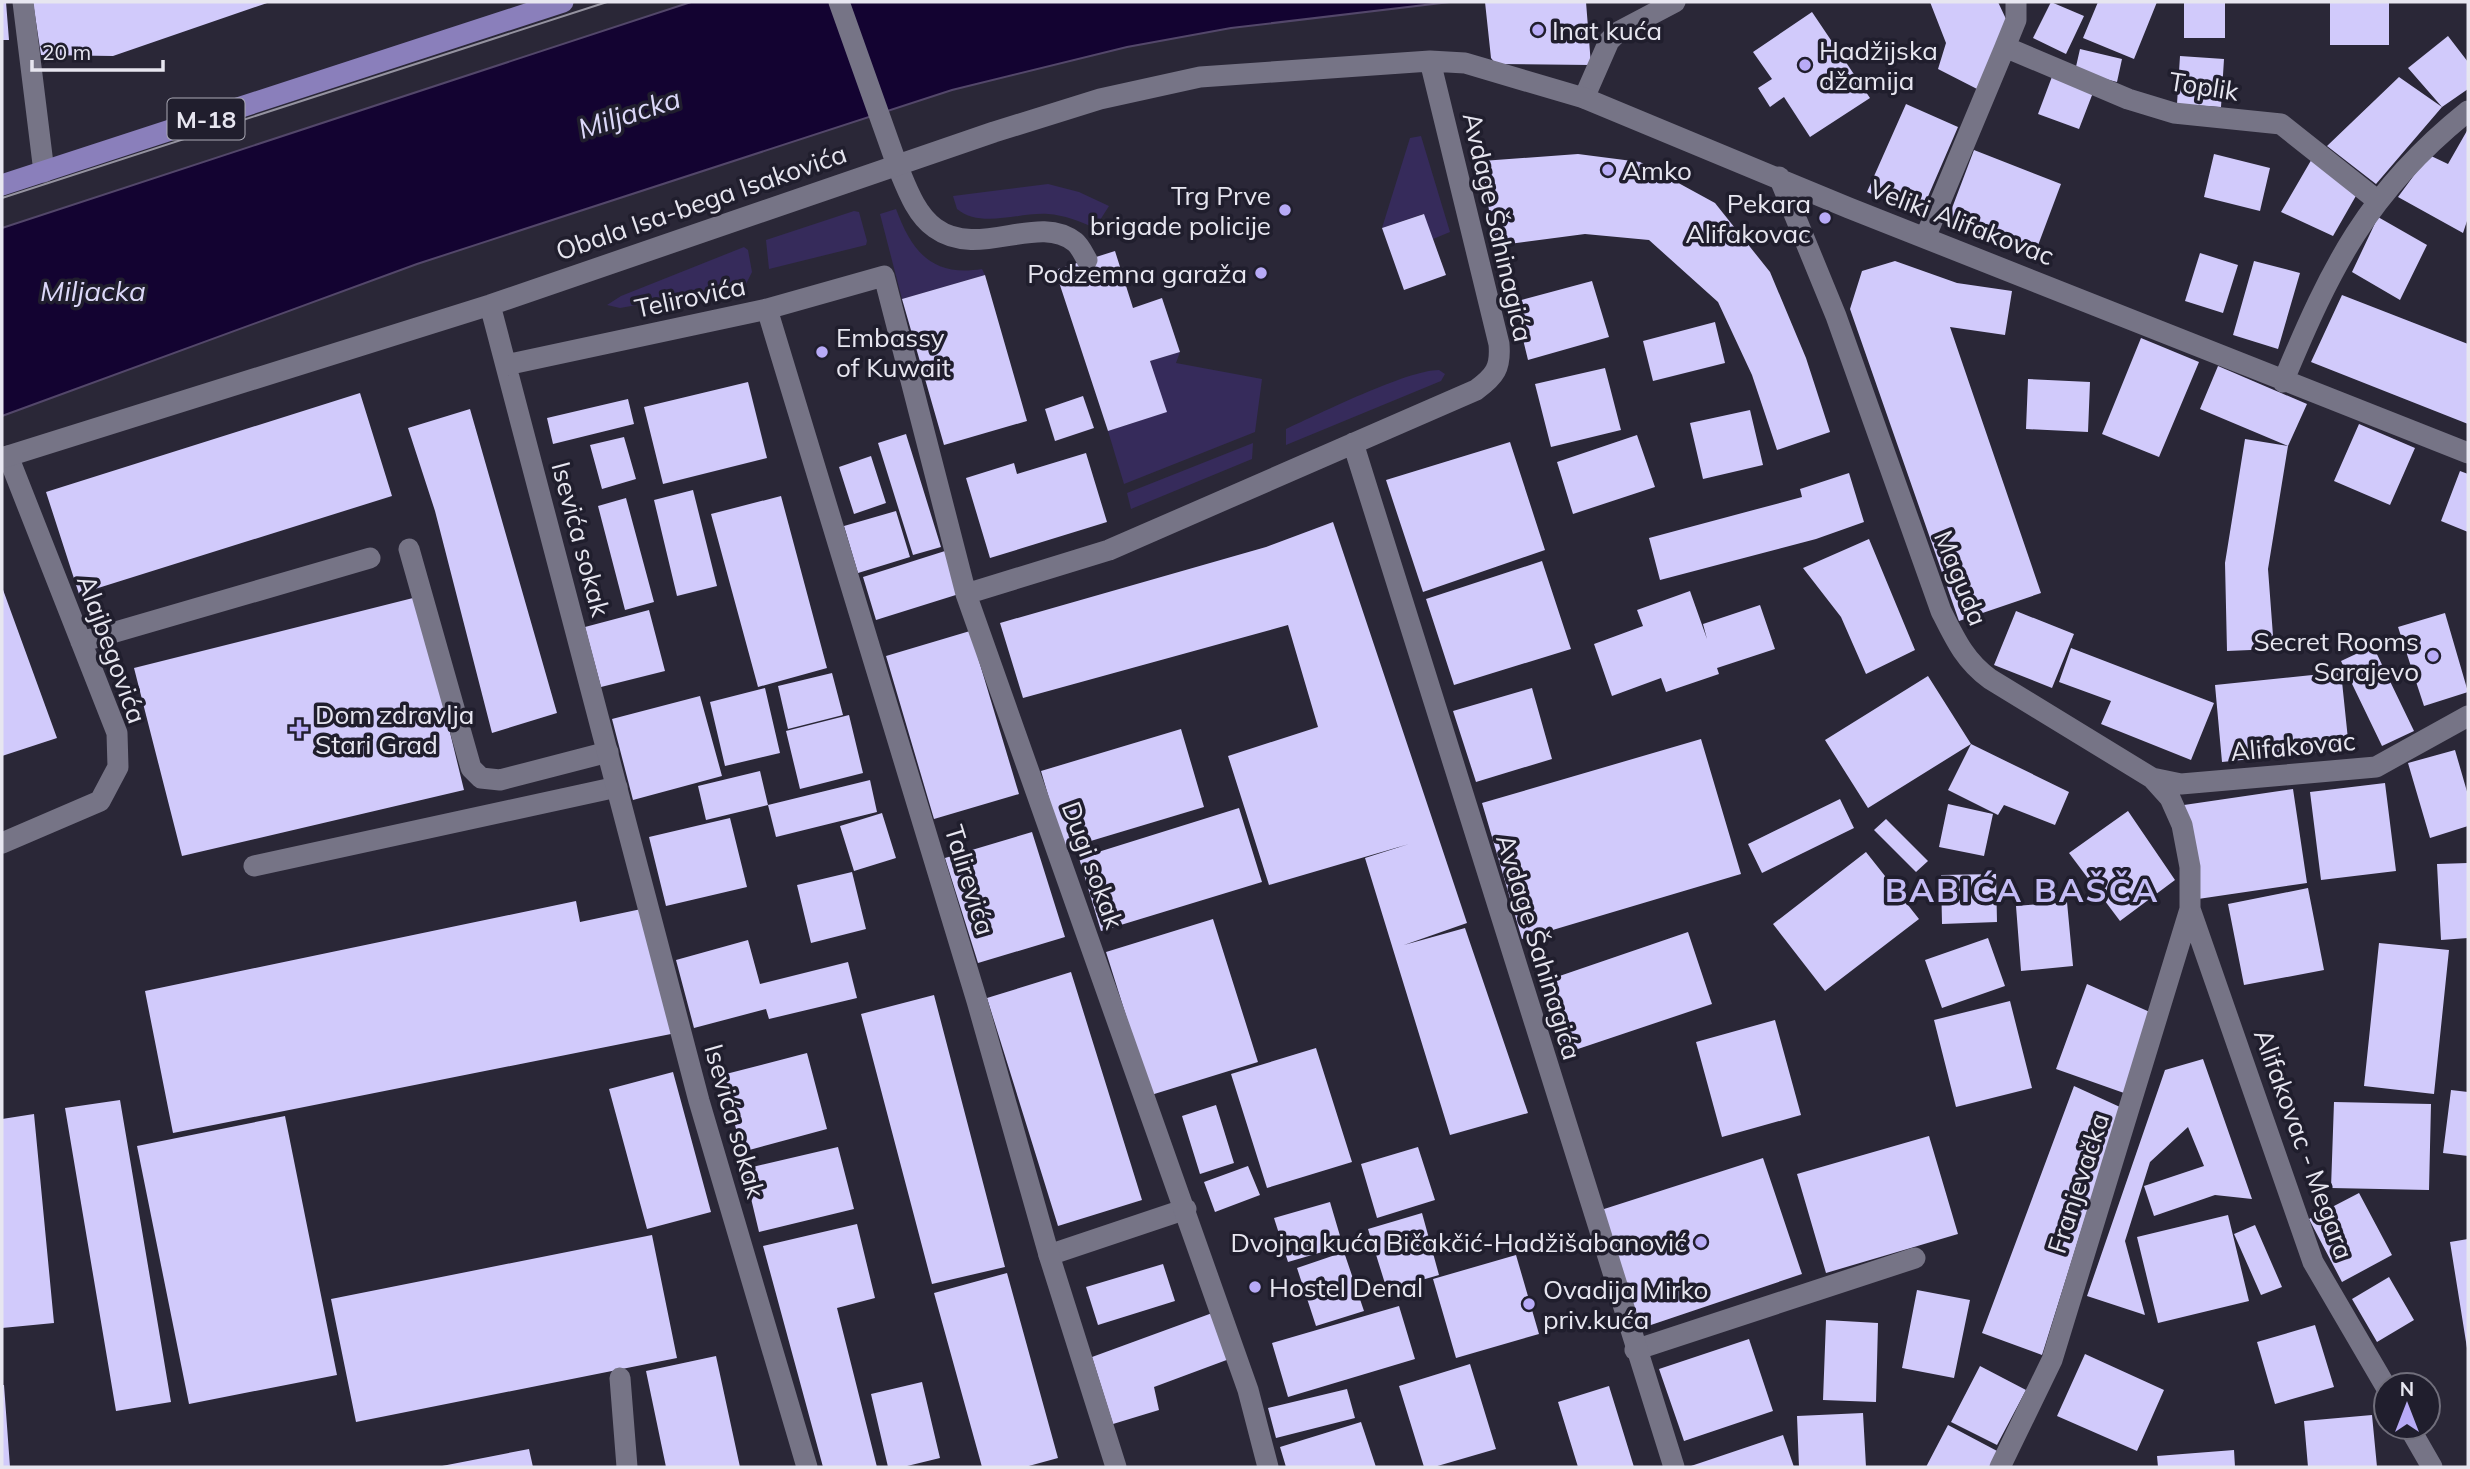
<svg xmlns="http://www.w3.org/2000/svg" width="2470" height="1469" font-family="Mulish,sans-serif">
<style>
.green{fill:#362b5b}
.water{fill:#130331;stroke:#53476a;stroke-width:2}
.building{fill:#d1cafb}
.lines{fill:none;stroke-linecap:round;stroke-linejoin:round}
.lane{stroke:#767486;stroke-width:21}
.street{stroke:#767486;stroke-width:21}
.primary{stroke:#8a7fbb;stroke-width:21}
.tram{stroke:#9593a0;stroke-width:2}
.poi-dot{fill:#b8abf7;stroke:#201e2d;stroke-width:2.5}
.labels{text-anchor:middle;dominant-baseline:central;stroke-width:7;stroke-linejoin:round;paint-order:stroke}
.shield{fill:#201e2d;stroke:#abaab6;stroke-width:2}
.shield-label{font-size:24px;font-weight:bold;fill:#e7e6f0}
.poi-label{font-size:26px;fill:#e7e6f0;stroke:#201e2d;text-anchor:start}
.street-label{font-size:26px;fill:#e7e6f0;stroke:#201e2d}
.water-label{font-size:28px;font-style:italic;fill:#dcd8f9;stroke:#201e2d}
.district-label{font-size:33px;font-weight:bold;letter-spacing:2px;fill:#c3bbf4;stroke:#201e2d}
</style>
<rect width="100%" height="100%" fill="#2a2737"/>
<path class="green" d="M1421,136L1450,232L1433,239L1423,214L1382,228L1410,138Z
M1048,184L1079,192L1109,206L1095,228C1079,221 1064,215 1048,214C1019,212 981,229 957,209L953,196Z
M896,209C912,252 932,277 982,269L985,275L902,299L880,214Z
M854,211L859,212L867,241L866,245L769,269L766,240Z
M744,247L748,250L752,272L745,286L620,308L607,305L621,296Z
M1180,352L1176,363L1262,379L1255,432L1124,484L1108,431L1166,412L1150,361Z
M1439,370L1445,374L1441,381L1286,445V429C1319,414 1407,370 1439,370Z
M1253,443L1252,459L1131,509L1127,493Z"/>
<path class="water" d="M691,2H1450L1231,28L1127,47L952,90L417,264L2,416V228Z"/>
<path class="building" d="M2,2H6L9,40H2Z
M33,2H270L113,56L41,55Z
M1485,2H1586L1591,65L1496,64L1491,58Z
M1930,2H1998L2006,19L1979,90L1938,69L1946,43Z
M2051,2L2084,16L2066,54L2033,38Z
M2098,2H2157L2134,59L2083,38Z
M2184,2H2225V38H2184Z
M2330,2H2389V45H2330Z
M1812,12L1870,98L1810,137L1784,97L1770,107L1758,88L1772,79L1753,52Z
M2448,36L2468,62V89L2442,107L2408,68Z
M2080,49L2122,59L2117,82L2075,71Z
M2180,56L2224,59L2221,107L2177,104Z
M2053,74L2094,90L2079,129L2038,114Z
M2399,77L2442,107L2376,184L2327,146Z
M1906,104L1958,127L1920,215L1867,192Z
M2468,129V218L2463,233L2398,197L2429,155L2448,164Z
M1974,150L2061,184L2037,248L1987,229L1983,238L1946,224Z
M1578,154L1640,162L1715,203L1770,272L1806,358L1830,432L1777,450L1752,375L1718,302L1649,240L1585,234L1494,246L1482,161Z
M2214,154L2270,168L2260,211L2204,197Z
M2313,157L2357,194L2333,236L2281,212Z
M1424,214L1446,275L1404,290L1382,228Z
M2378,217L2427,245L2400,300L2352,272Z
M1115,251L1133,308L1162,298L1180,352L1150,361L1167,412L1108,431L1055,270Z
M2200,253L2238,265L2223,313L2185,301Z
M1895,261L1957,283L2012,291L2005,335L1950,327L2041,593L1959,621L1850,309L1862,271Z
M2254,261L2300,273L2278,349L2233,335Z
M985,275L1027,421L944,445L902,299Z
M1592,281L1609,337L1528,360L1514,302Z
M2342,295L2468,344V424L2311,362Z
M1715,322L1725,363L1653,381L1643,341Z
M2141,338L2199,362L2159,457L2102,434Z
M2218,366L2307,404L2288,446L2268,569L2274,649L2227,651L2225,563L2245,439L2288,446L2200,409Z
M1605,368L1621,430L1551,447L1535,384Z
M2028,379L2090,382L2088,432L2026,429Z
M748,382L767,458L663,484L644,407Z
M360,393L392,496L79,594L46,492Z
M1083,396L1094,428L1055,441L1045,409Z
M628,399L634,424L553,444L547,418Z
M470,409L557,713L492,733L435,511L408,428Z
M1750,410L1763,465L1703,479L1690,423Z
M2359,424L2415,448L2390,505L2334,481Z
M906,434L941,547L913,555L878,443Z
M1637,435L1655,487L1573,514L1557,462Z
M624,437L636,479L602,489L590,445Z
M1510,442L1545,550L1423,592L1386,480Z
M1086,453L1107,522L990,558L966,478L1014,463L1017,474Z
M871,456L886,503L854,514L839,467Z
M2460,471L2468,474V532L2441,521Z
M1849,473L1864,522L1816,539L1660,580L1649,538L1802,497L1800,489Z
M693,490L717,586L677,596L654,500Z
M781,496L827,668L758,687L711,514Z
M626,498L654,602L625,610L598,506Z
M896,511L910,557L858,573L844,526Z
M1333,522L1467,923L1404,945L1465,928L1528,1113L1450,1135L1365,858L1409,844L1269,885L1228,756L1318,727L1288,625L1023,698L1000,623L1266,547Z
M1869,539L1915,650L1866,674L1841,617L1803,568Z
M945,551L959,594L876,620L863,577Z
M1542,561L1571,649L1454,685L1426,599Z
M2,587L57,738L2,756Z
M1690,591L1707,639L1703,624L1760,605L1775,649L1717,668L1719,674L1666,692L1661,678L1612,696L1594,644L1643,626L1637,610Z
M417,597L464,790L182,856L134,668Z
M649,610L665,671L601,687L585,627Z
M2016,611L2074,634L2052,688L1994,665Z
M2445,613L2468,692L2424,706L2398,627Z
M970,631L1019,794L934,819L886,656Z
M2373,646L2414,731L2382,746L2341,661Z
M2071,648L2214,703L2191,760L2101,724L2111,701L2059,682Z
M2341,672L2349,749L2222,762L2215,685Z
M832,673L843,715L788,729L778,686Z
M1928,676L1971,744L1868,808L1825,740Z
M765,688L780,753L725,766L710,702Z
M1532,688L1552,759L1476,782L1453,711Z
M700,696L722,776L633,800L612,719Z
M849,715L863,773L800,789L786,731Z
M1181,729L1204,807L1064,849L1041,771Z
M1701,739L1741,874L1522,939L1482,803Z
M1971,744L2069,792L2055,825L2004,805L1998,815L1948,790Z
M2455,750L2468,795V826L2430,838L2408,763Z
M760,771L768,805L706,820L698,786Z
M870,780L877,812L776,837L768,805Z
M2385,783L2396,871L2321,880L2310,792Z
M2293,789L2307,883L2198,899L2184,805Z
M1840,799L1854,828L1762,873L1748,844Z
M1948,804L1993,814L1984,856L1939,847Z
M1239,808L1262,882L1101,931L1079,858Z
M2128,811L2175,880L2120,921L2069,853Z
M882,813L896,858L854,871L840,826Z
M730,818L747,887L666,906L649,837Z
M1886,819L1928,861L1916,872L1874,830Z
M1032,832L1065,937L978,963L945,858Z
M1866,852L1919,919L1825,991L1773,924Z
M2468,863V938L2441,940L2437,864Z
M852,872L866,929L811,943L797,885Z
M1996,874L1997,922L1942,924L1941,875Z
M2308,888L2324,970L2244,985L2228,904Z
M576,901L580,922L646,908L671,1034L173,1133L145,991Z
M2067,902L2073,966L2021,971L2016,906Z
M1213,919L1258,1062L1151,1095L1106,952Z
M1688,932L1712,1004L1566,1053L1542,982Z
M1988,938L2005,986L1942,1008L1925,960Z
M748,940L760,984L848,962L857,998L769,1019L766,1009L694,1028L676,960Z
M2379,943L2449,950L2434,1094L2364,1086Z
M1071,972L1142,1200L1058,1226L987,998Z
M2087,984L2152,1013L2124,1093L2056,1069Z
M934,995L1005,1267L932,1284L861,1014Z
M2010,1001L2032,1088L1956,1107L1934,1020Z
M1775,1020L1801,1115L1722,1137L1696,1042Z
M1316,1048L1352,1162L1267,1188L1231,1074Z
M807,1053L827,1129L742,1152L722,1075Z
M2203,1059L2252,1199L2215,1195L2154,1216L2144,1186L2204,1166L2188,1127L2150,1162L2125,1241L2145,1315L2087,1296L2165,1070Z
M673,1072L711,1212L647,1229L609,1089Z
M2074,1086L2120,1107L2042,1355L1982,1333Z
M2451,1090L2468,1092V1156L2443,1153Z
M120,1100L171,1402L116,1411L65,1108Z
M2334,1102L2431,1104L2429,1190L2331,1188Z
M1216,1105L1234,1163L1200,1174L1182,1116Z
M34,1114L54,1323L2,1328V1119Z
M285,1116L337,1375L189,1404L137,1146Z
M1929,1136L1958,1234L1826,1273L1797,1174Z
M838,1147L854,1209L759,1232L744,1169Z
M1418,1147L1435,1200L1377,1218L1361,1164Z
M1763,1158L1802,1274L1639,1329L1601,1210Z
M1248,1166L1260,1195L1215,1212L1204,1182Z
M2359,1193L2392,1255L2342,1282L2309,1219Z
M1330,1202L1343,1246L1288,1262L1274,1218Z
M1422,1213L1439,1275L1387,1290L1368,1229Z
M2228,1215L2249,1301L2158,1323L2137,1237Z
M857,1224L875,1298L837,1308L877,1467H823L763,1246Z
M2255,1225L2282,1287L2261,1295L2234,1234Z
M652,1235L677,1358L356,1422L331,1299Z
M2468,1239V1348H2467L2450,1242Z
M1344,1252L1364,1311L1316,1326L1297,1268Z
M1516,1255L1539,1334L1456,1358L1433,1279Z
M1163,1264L1175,1301L1098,1325L1086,1287Z
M1007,1273L1058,1458L1025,1467H982L934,1293Z
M2389,1277L2414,1320L2377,1342L2352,1299Z
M1917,1290L1970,1300L1954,1378L1902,1368Z
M1399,1306L1415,1359L1288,1397L1272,1343Z
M1215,1312L1232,1358L1154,1387L1159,1410L1113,1424L1092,1357Z
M1826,1320L1878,1323L1876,1402L1823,1400Z
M2315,1325L2334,1387L2275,1404L2257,1342Z
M1749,1339L1773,1411L1684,1441L1659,1369Z
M2085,1354L2164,1390L2137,1451L2057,1416Z
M716,1356L740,1467H666L646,1371Z
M1470,1364L1496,1449L1434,1467H1424L1399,1386Z
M1980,1366L2026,1390L1997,1445L1951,1422Z
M922,1382L940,1458L903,1467H888L871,1394Z
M2,1385H4L10,1467H2Z
M1609,1386L1634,1467H1578L1558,1402Z
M1347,1389L1355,1418L1276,1438L1268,1408Z
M1863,1413L1866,1467H1799L1797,1416Z
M2372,1415L2377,1467H2308L2304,1421Z
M1361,1422L1376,1467H1286L1280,1447Z
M1948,1425L1999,1452L1991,1467H1926Z
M1783,1435L1794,1467H1688Z
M529,1449L533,1467H442V1466Z
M2234,1450L2235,1467H2158L2157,1456Z"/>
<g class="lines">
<path class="lane" d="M1584,98L1609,41L1618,32L1675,2
M897,165C906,186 915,214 935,228C979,260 1038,212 1075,242C1080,246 1084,255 1087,260
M409,549L471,768L481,778L500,780L608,752
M81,642L370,558
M2,843L100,801L118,767L117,733L8,456
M254,866L617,787
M1049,1255L1186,1209
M1635,1350L1915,1258
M620,1378L627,1467"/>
<path class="street" d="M23,2L44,172
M839,2L897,165
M2016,2V20L2005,47L2128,99L2174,113L2281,124L2378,201
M1779,177L1836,316L1941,611C1955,639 1965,661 1990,679L2152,778L2170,798L2182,825L2190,867V909L2052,1360L2000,1467
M1925,238L2005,47
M490,305L699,1101L807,1467
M767,309L977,1001L1049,1255L1116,1467
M506,365L767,309L884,276L966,594L1248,1390L1268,1467
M2283,382C2331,267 2367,192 2468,111
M1353,443L1674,1467
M2,458L490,305L994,132L1100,99L1200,77L1430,61L1465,63L1584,98L1849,208L2468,453
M966,594L1109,550L1476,390C1495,376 1501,368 1499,344L1430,61
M2152,778L2181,784L2376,767L2468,716
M2190,909L2313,1262L2386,1387
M2409,1427L2432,1467"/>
<path class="primary" d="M2,185L563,2"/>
<path class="tram" d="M2,198L607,2"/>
</g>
<g class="poi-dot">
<circle cx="1538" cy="30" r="7"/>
<circle cx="1805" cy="65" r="7"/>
<circle cx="1608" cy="170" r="7"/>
<circle cx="1285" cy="210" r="7"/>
<circle cx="1825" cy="218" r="7"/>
<circle cx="1261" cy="273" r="7"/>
<circle cx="822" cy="352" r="7"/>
<circle cx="2433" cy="656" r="7"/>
<path d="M295.5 718.5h7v7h7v7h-7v7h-7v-7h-7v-7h7z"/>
<circle cx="1701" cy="1242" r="7"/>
<circle cx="1255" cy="1287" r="7"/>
<circle cx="1529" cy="1304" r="7"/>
</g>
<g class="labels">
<rect class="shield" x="167.5" y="98.5" width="77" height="41" rx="5"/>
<g class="shield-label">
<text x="206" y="119">M-18</text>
</g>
<g class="poi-label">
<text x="1552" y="30">Inat kuća</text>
<text x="1819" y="50">Hadžijska<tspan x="1819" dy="30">džamija</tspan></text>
<text x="1622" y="170">Amko</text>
<text x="1271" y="195" text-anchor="end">Trg Prve<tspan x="1271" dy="30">brigade policije</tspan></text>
<text x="1811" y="203" text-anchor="end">Pekara<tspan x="1811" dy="30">Alifakovac</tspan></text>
<text x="1247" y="273" text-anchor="end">Podzemna garaža</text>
<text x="836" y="337">Embassy<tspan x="836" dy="30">of Kuwait</tspan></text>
<text x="2419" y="641" text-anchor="end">Secret Rooms<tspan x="2419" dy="30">Sarajevo</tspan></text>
<text x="315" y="714">Dom zdravlja<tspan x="315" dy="30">Stari Grad</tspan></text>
<text x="1687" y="1242" text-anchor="end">Dvojna kuća Bičakčić-Hadžišabanović</text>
<text x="1269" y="1287">Hostel Denal</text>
<text x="1543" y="1289">Ovadija Mirko<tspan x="1543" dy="30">priv.kuća</tspan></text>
</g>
<g class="street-label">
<text transform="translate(2204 86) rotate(9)">Toplik</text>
<text transform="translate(701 202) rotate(-19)">Obala Isa-bega Isakovića</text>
<text transform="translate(1962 222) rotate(21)">Veliki Alifakovac</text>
<text transform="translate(1498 227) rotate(77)">Avdage Šahinagića</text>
<text transform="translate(690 297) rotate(-12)">Telirovića</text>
<text transform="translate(581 539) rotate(75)">Isevića sokak</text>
<text transform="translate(1961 578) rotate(68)">Maguda</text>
<text transform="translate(112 649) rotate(70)">Alajbegovića</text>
<text transform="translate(2293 746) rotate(-5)">Alifakovac</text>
<text transform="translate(1093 865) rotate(70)">Dugi sokak</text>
<text transform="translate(970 880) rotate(73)">Talirevića</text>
<text transform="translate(1539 947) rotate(73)">Avdage Šahinagića</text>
<text transform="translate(735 1121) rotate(74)">Isevića sokak</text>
<text transform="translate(2304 1144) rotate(70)">Alifakovac - Megara</text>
<text transform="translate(2078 1183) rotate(-72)">Franjevačka</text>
</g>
<g class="water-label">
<text transform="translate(629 113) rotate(-18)">Miljacka</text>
<text x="93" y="290">Miljacka</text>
</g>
<g class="district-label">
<text x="2022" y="889">BABIĆA BAŠČA</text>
</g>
</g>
<rect width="2470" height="1469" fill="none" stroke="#e7e6f0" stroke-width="7"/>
<g transform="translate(2407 1406)"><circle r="33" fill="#201e2d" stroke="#706e7b" stroke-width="2"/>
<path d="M0-5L12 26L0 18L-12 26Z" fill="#b8abf7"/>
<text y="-10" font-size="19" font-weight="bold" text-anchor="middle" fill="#e7e6f0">N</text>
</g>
<path d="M32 60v10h131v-10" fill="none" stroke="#e7e6f0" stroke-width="3.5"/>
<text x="42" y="60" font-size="21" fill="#e7e6f0" stroke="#201e2d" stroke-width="5" paint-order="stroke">20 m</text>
</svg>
